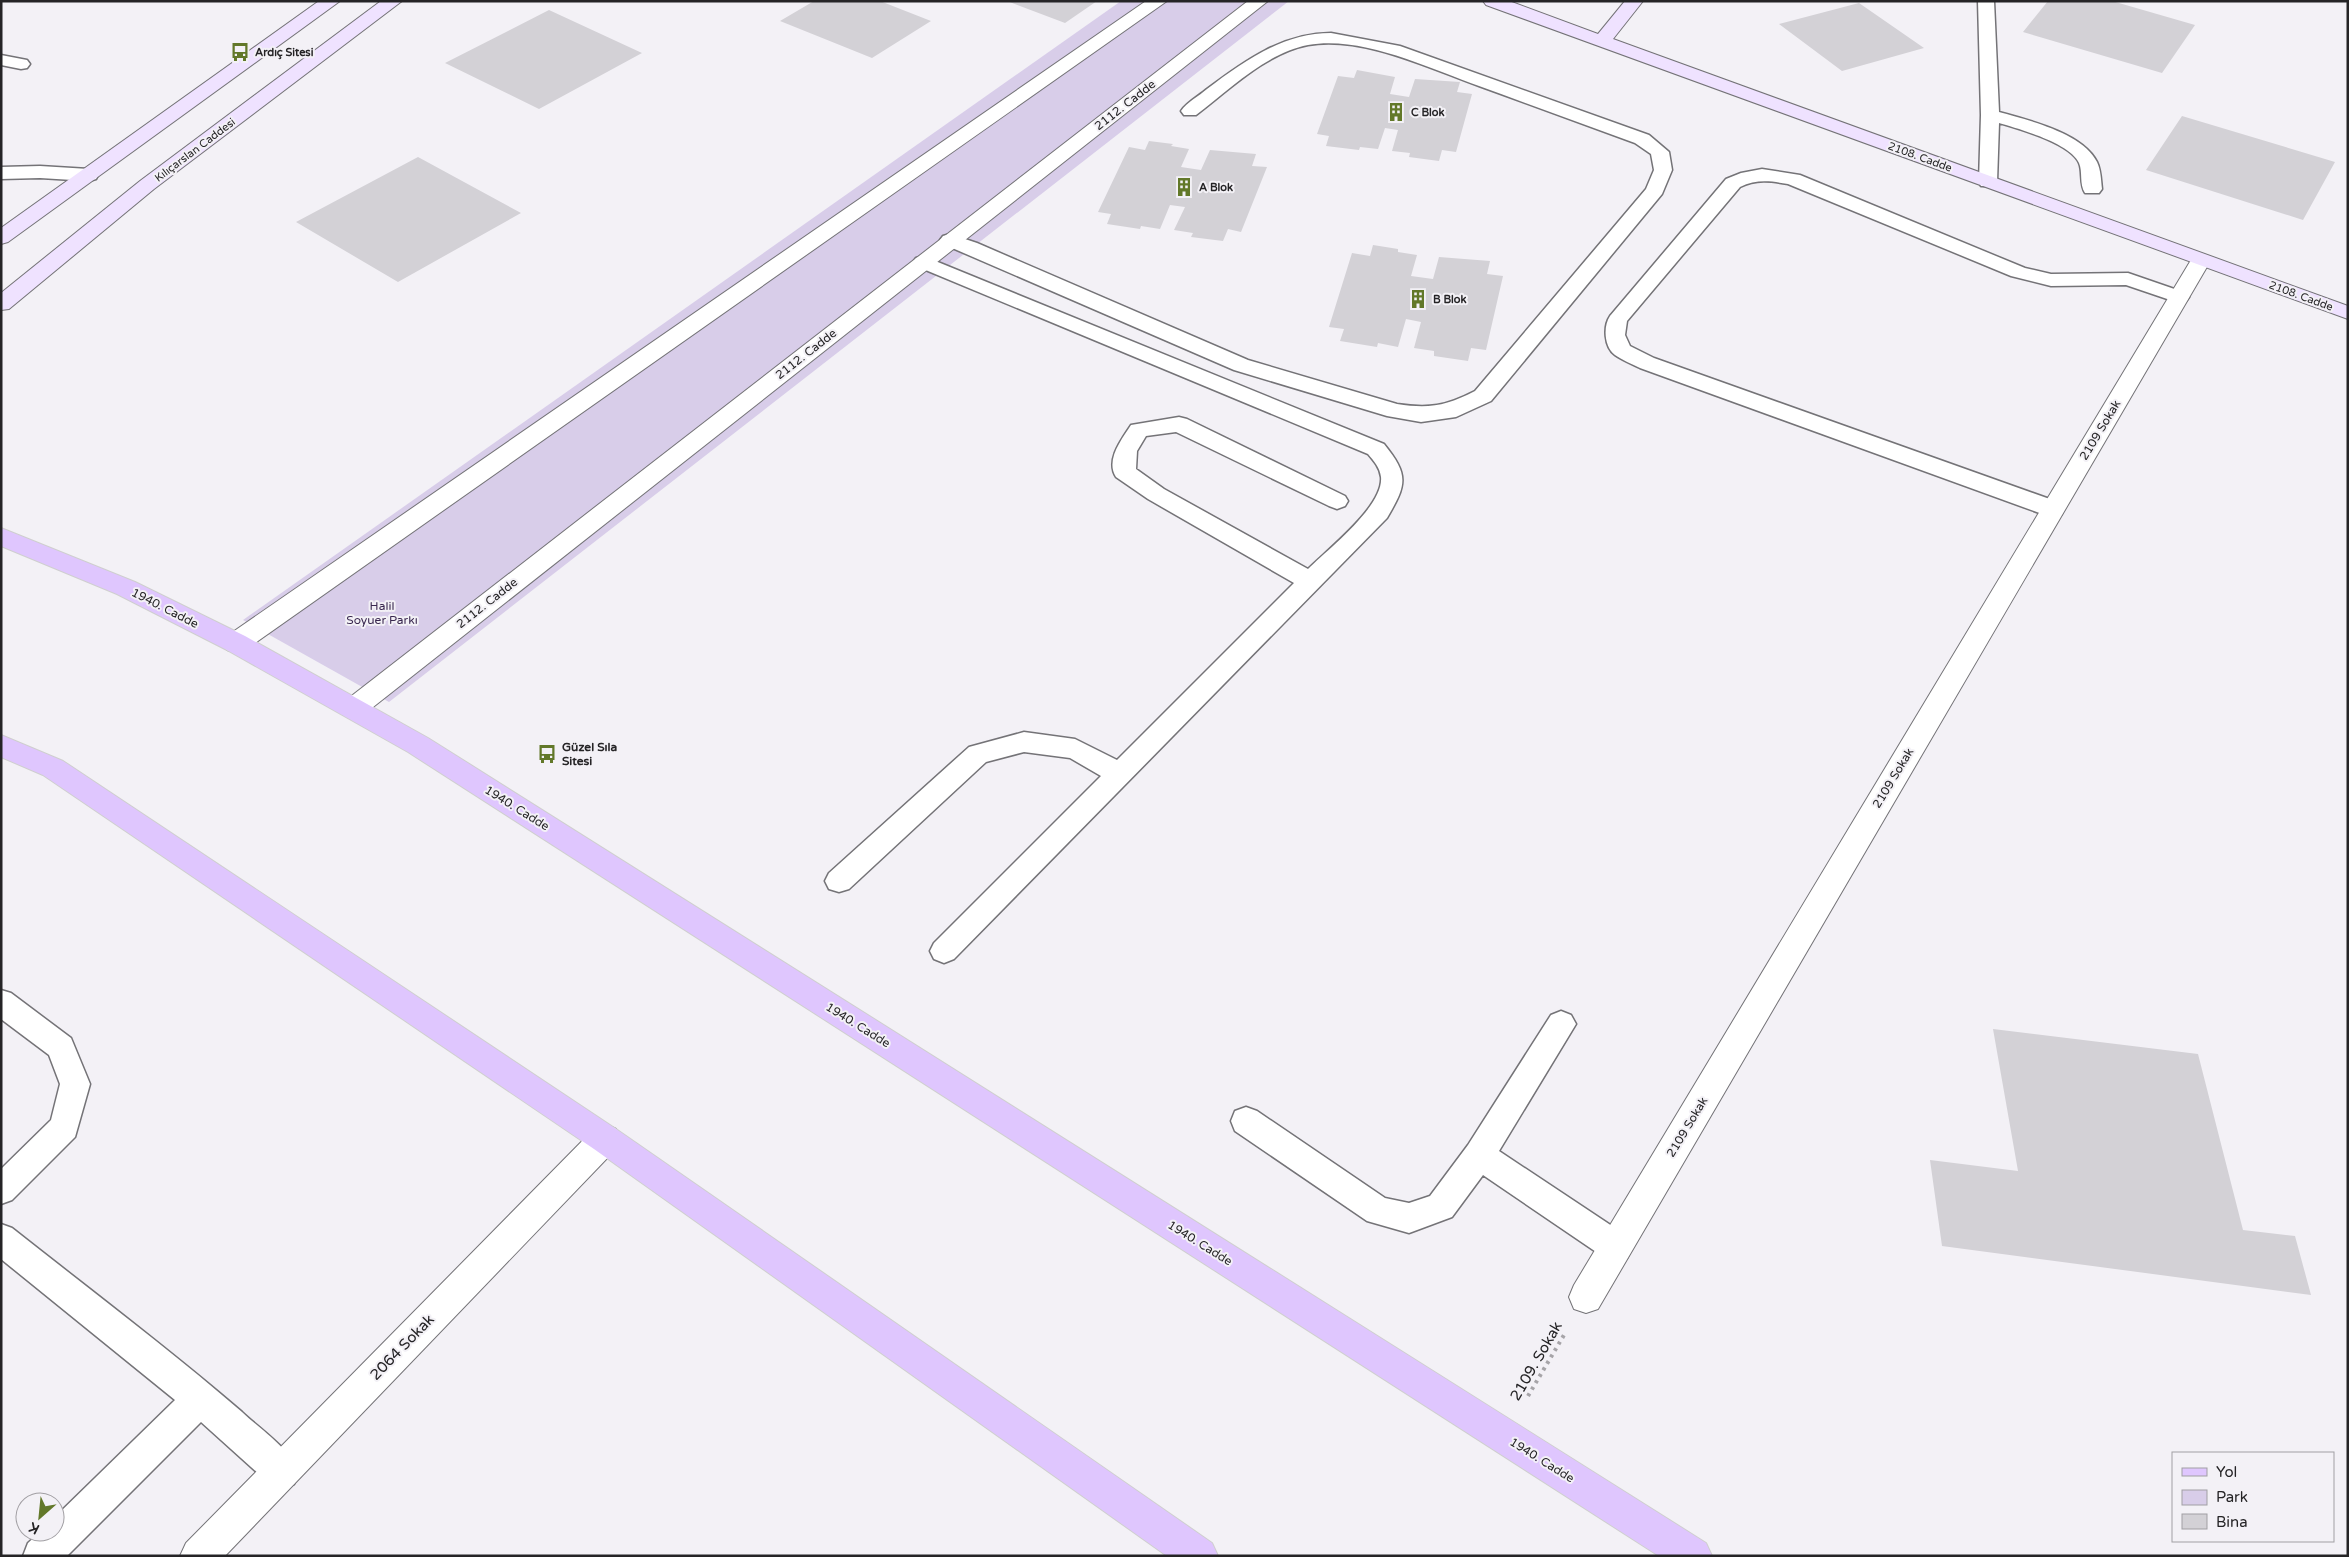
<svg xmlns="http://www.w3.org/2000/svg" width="2349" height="1557" font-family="'Varela Round',sans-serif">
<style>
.green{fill:#d8cde9}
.building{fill:#d3d1d6}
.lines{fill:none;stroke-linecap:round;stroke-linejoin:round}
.lane-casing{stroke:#747377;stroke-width:3}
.street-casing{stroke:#747377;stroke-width:2}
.secondary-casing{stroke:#747377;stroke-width:2}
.primary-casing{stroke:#cfcfcf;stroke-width:2}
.path{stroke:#a6a4a8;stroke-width:4;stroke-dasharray:3 4.5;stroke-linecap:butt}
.lane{fill:#fff;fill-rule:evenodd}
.street{fill:#fff;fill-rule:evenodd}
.secondary{fill:#efe2ff;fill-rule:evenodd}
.primary{fill:#dfc6fe;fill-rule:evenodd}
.labels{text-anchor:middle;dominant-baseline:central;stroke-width:4;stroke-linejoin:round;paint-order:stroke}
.far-poi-label{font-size:11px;font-weight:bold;fill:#252426;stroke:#f3f1f6;text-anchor:start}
.far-street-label{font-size:11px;fill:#252426;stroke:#f3f1f6}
.street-label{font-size:12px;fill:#252426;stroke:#f3f1f6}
.park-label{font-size:12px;fill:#3a2850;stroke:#f3f1f6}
.poi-label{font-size:12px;font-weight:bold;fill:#252426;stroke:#f3f1f6;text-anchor:start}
.near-street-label{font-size:15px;fill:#252426;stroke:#f3f1f6}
</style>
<rect width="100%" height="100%" fill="#f3f1f6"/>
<path class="green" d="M1121,1H1289L389,702L243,620Z"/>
<path class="building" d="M814,1H880L931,21L872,58L780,21Z
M1007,1H1097L1065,23Z
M2048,1H2112L2195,25L2162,73L2023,32Z
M1859,3L1924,48L1842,71L1779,24Z
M549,10L642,53L539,109L445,63Z
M1357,70L1395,77L1390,94L1409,97L1415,79L1460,82L1457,92L1472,94L1456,152L1442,150L1439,161L1409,157L1410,153L1392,151L1398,130L1385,128L1378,149L1360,147L1359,150L1326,146L1329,136L1317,134L1338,76L1354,78Z
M2182,116L2335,162L2303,220L2146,170Z
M1149,141L1173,144L1171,146L1189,149L1181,167L1201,170L1210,150L1256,154L1252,166L1267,167L1241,232L1228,229L1223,241L1191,237L1193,233L1174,230L1185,207L1170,205L1160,229L1141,226L1140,229L1107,224L1111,214L1098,212L1129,147L1145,150Z
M418,157L521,213L398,282L296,222Z
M1373,245L1398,249V252L1417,255L1411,276L1433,279L1439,257L1490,261L1487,274L1503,276L1486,350L1471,348L1468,361L1434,356V351L1414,348L1421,322L1406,319L1398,347L1378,343L1377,347L1340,341L1344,329L1329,327L1352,253L1370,256Z
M1993,1029L2198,1054L2243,1230L2295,1236L2311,1295L1942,1246L1930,1160L2018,1171Z"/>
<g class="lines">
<g class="lane-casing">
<path id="lane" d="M1978,1H1994L1999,112C2028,120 2083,133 2097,162C2101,170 2101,181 2102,189L2099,193H2085C2079,184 2083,172 2079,163C2070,143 2019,129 1999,123L1997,182L1995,186H1981L1979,182L1981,115Z
M1331,33L1400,46L1649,135L1669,152L1672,170L1662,194L1491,401L1456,417L1421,422L1387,416L1234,370L943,244L940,240L943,236L950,234L977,243L1248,360L1397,404C1429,409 1446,406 1475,391L1646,189L1654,170L1651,154L1635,143C1583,124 1531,105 1479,86C1429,68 1361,35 1308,45C1266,53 1229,90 1196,115H1184L1181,111C1187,102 1199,96 1207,89C1244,61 1283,33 1331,33Z
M1,55L27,60L30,64L27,68L21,69L1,65Z
M40,166L89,169L96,171L98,175L96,179L89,181L40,178L1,179V167Z
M1762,169L1800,175L2025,268L2051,274L2128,273L2186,293L2189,297L2186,301L2179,303L2126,285L2051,286L2011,276L1788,184C1771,181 1756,179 1740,187L1627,321L1625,335L1630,346L1654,358L2061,503L2064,509L2061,515L2053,517L2045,515L1640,368C1632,364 1622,360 1615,355C1604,347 1603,326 1610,316L1726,179L1741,173Z
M923,256L1384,444C1409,475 1407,484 1387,518L954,959L944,963L934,959L930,951L934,943L1101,776L1070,758L1024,752L986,762L849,889L839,892L829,889L825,881L829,873L969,747L1024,732L1075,739L1117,760L1294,583L1148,499L1116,477C1105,460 1122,439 1131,425L1179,417L1187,419L1345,496L1348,501L1345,506L1337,509L1329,506L1176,432L1146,436L1137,451L1136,469L1164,489L1308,569C1327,550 1384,506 1381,477C1380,468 1374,461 1368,454L916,266L913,262L916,258Z
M1,990L11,993L71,1038L90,1084L75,1137L12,1200L1,1204V1169L51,1120L60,1084L49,1055L1,1019Z
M1561,1011L1571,1015L1576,1024L1499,1151L1627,1236L1632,1247L1627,1258L1616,1262L1605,1258L1483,1175L1452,1217L1409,1233L1367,1221L1235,1131L1231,1121L1235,1111L1246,1107L1257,1111L1385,1198L1409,1203L1430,1196L1468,1145L1551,1015Z
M1,1224L12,1228C89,1289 168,1348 242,1412C261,1430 289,1448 299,1472L294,1484L282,1489L270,1484L201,1422L67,1556H23L28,1543L40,1532H55V1517L175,1400L1,1259Z"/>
</g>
<g class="street-casing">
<path id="street" d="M1146,1H1167L245,650L236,652L227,650L223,643L227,636Z
M1248,1H1268L363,715L354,718L345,715L341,708L345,701Z
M2201,254L2208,256L2211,260L1598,1309L1586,1313L1574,1309L1569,1297L1574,1285L2191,260L2194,256Z
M605,1124L616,1129L621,1139L616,1149L225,1556H180L186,1543L594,1129Z"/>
</g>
<g class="secondary-casing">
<path id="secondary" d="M319,1H340L8,242L1,244V228Z
M381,1H402L154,189L9,309L1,310V293L140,181Z
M1483,1H1509L1598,34L1625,1H1643L1613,39L2348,306V319L1486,5Z"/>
</g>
<g class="primary-casing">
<path id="primary" d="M1,528L135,582L245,636L428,738L1706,1543L1712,1556H1659L408,752L227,650L117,594L1,546Z
M1,735L63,761L616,1129L1212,1543L1218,1556H1167L594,1149L43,775L1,757Z"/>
</g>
<path class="path" d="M1528,1396L1564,1335"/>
<use href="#lane" class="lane"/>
<use href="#street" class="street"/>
<use href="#secondary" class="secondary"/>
<use href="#primary" class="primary"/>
</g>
<defs>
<g id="bus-bare" transform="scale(1.5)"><path d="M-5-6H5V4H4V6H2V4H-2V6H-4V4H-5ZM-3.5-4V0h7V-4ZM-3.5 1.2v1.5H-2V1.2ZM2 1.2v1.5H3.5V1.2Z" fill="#627829" stroke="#f3f1f6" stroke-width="2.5" paint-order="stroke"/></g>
<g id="building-bare" transform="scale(1.5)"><path d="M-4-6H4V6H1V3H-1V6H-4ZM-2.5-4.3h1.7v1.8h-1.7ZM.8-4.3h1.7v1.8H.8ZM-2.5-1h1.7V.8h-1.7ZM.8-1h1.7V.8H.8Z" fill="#627829" stroke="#f3f1f6" stroke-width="2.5" paint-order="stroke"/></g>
</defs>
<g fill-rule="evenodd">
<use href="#bus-bare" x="240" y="52"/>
<use href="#building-bare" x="1396" y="112"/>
<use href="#building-bare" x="1184" y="187"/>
<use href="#building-bare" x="1418" y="299"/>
<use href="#bus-bare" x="547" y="754"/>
</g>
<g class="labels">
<g class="far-poi-label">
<text x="255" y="52">Ardıç Sitesi</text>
<text x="1411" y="112">C Blok</text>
<text x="1199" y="187">A Blok</text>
<text x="1433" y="299">B Blok</text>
</g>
<g class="far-street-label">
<text transform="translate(195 150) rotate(-37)">Kılıçarslan Caddesi</text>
<text transform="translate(1920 157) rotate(20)">2108. Cadde</text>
<text transform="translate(2301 296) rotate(20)">2108. Cadde</text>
</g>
<g class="street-label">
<text transform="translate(1125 105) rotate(-38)">2112. Cadde</text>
<text transform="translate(806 354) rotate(-38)">2112. Cadde</text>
<text transform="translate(2100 430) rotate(-59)">2109 Sokak</text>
<text transform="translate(487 603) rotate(-38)">2112. Cadde</text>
<text transform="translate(165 608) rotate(27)">1940. Cadde</text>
<text transform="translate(1893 778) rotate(-59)">2109 Sokak</text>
<text transform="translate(517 808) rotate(32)">1940. Cadde</text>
<text transform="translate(858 1025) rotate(32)">1940. Cadde</text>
<text transform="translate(1687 1127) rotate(-59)">2109 Sokak</text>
<text transform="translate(1200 1243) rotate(32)">1940. Cadde</text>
<text transform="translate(1542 1460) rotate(32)">1940. Cadde</text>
</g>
<g class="park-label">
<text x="382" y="606">Halil<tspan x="382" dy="14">Soyuer Parkı</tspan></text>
</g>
<g class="poi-label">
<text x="562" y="747">Güzel Sıla<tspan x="562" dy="14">Sitesi</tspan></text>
</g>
<g class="near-street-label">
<text transform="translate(402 1347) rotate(-46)">2064 Sokak</text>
<text transform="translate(1536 1361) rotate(-60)">2109. Sokak</text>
</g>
</g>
<rect width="2349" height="1557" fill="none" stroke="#252426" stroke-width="5"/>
<rect x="2172" y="1452" width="162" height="90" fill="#f3f1f6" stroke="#a19fa3"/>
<rect x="2182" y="1468" width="25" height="8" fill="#dfc6fe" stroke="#a19fa3"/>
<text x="2216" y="1477" font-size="15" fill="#252426">Yol</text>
<rect x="2182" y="1490" width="25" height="15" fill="#d8cde9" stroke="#a19fa3"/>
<text x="2216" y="1502" font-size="15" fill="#252426">Park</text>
<rect x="2182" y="1514" width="25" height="15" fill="#d3d1d6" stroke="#a19fa3"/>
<text x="2216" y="1527" font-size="15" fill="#252426">Bina</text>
<g transform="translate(40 1517) rotate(207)"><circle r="24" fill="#f3f1f6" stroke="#a19fa3"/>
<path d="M0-4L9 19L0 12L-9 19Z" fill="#627829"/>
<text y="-8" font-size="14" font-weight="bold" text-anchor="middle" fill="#252426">K</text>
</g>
</svg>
